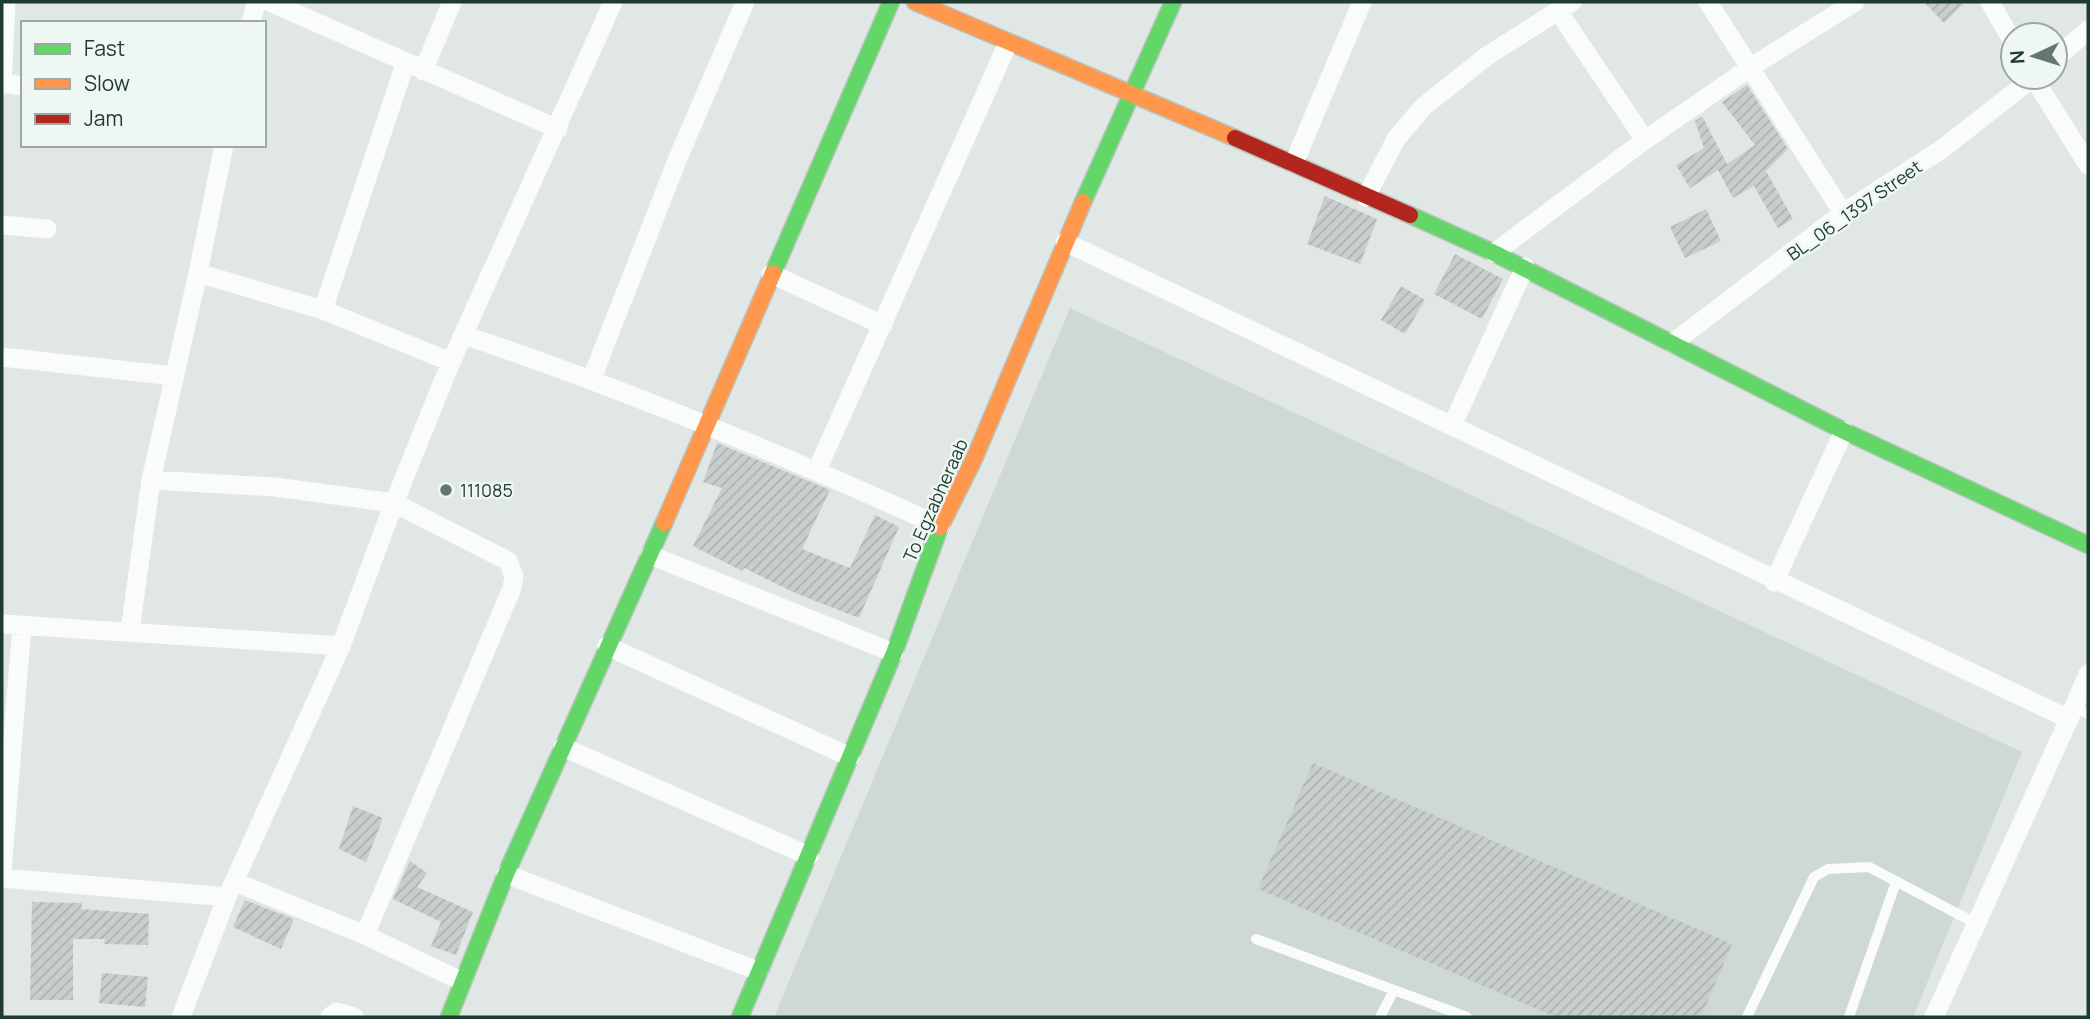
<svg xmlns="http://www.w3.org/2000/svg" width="2090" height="1019" font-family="Manrope,sans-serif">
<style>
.built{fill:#ced9d3}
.building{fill:url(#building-hatch)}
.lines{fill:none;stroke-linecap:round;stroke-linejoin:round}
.fast-casing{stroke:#bac4bf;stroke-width:19}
.slow-casing{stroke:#bac4bf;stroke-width:19}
.jam-casing{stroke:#bac4bf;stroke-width:19}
.lane{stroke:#fafbfb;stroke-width:10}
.street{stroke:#fafbfb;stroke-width:19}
.fast{stroke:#63d668;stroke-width:16}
.slow{stroke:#ff974d;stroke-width:16}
.jam{stroke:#b3261e;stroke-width:16}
.poi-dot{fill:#63776f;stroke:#eef7f2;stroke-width:2.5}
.labels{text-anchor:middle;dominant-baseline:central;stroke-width:5;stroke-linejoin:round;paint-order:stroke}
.street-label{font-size:18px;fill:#1f3a30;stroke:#eef7f2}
.poi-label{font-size:18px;fill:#1f3a30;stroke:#eef7f2;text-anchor:start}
</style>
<defs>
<pattern id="building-hatch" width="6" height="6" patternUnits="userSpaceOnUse" patternTransform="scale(1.75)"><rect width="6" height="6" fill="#c8cecb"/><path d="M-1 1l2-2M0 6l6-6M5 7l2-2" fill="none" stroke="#abb2af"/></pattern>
</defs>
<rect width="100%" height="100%" fill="#e1e7e4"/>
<path class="built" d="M1070,308L2022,752L1913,1017H774Z"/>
<path class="building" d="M1924,2H1965L1944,23Z
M1747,85L1788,149L1766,171L1793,219L1778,228L1754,186L1733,198L1718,170L1690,188L1676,165L1704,148L1695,121L1702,116L1727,164L1755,145L1722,102Z
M1325,196L1377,219L1360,264L1307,244Z
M1706,209L1721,241L1685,258L1670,227Z
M1455,254L1503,279L1482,319L1434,294Z
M1401,286L1425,300L1405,334L1381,320Z
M717,443L830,490L802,549L850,568L875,515L899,527L859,618L795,593L744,568L742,571L693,546L722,488L703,482Z
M1313,763L1732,944L1701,1017H1556L1258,889Z
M353,806L383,818L366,862L339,849Z
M410,861L427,873L417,887L473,912L456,955L431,946L441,922L393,899Z
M245,900L294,919L281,949L233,927Z
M32,902L82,903L81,909L149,914L148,945L104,944L105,939H73V1000H30Z
M102,973L148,977L145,1007L99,1003Z"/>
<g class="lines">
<g class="fast-casing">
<path id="fast" d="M1083,202L1173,2
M1410,215L1494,253L1844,431L2088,545
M773,273L891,2
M449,1017L506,874L664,523
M740,1017L894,653L940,527"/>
</g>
<g class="slow-casing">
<path id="slow" d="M915,2L1235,138
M664,523L773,273
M940,527L974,459L1083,202"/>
</g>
<g class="jam-casing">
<path id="jam" d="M1235,138L1410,215"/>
</g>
<path class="lane" d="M2074,707L2088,714
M1256,939L1467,1017
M1380,1017L1394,990
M1747,1017L1814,877L1828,869L1869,867L1975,923
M1849,1017L1896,882"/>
<path class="street" d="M270,2L558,129
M1708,2L1843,213
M1990,2L2013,42
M1558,11L1645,140
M251,23L256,2
M2055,59L2088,30
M423,71L452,2
M2033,77L2088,165
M2,83L23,86
M2,85L6,2
M224,145L198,273L323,310L451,362
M1294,163L1362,2
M1366,197L1396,139L1423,107L1487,56L1572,2
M2,225L47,229
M1065,242L2069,719L2088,674
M1494,253L1645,140L1751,67L1855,2
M771,274L883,325
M323,310L405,64
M464,335C627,390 784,455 940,526
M1673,343L1843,213L1942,149L2034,77
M2,357L174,376
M592,378L678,158L745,2
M1452,426L1525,267
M817,470L1008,43
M151,480L198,273
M650,555L894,653
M1774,582L1844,431
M2,624L341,646
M130,631L151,480L275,487L394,503L508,561L514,576L512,588L365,935
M607,646L850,757
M563,747L809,856
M2,871L22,625
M506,874L758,971
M2,878L227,897
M235,882L365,935L461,981
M181,1017L227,897L341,646L394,503L451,362L613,2
M330,1017L336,1012L354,1017
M1934,1017L2069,719"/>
<use href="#fast" class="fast"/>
<use href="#slow" class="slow"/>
<use href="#jam" class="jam"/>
</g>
<circle class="poi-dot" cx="446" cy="490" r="7"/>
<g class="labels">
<g class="street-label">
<text transform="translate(1854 210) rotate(-35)">BL_06_1397 Street</text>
<text transform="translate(935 500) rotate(-66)">To Egzabheraab</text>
</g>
<g class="poi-label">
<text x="460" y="490">111085</text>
</g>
</g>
<rect width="2090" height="1019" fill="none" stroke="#1f3a30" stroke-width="7"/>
<rect x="21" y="21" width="245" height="126" fill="#eef7f2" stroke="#9baba4" stroke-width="2"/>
<rect x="35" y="44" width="35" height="10" fill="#63d668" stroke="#9baba4" stroke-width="2"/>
<text x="84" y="56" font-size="21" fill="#1f3a30">Fast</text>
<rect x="35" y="79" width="35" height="10" fill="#ff974d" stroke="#9baba4" stroke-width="2"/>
<text x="84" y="91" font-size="21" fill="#1f3a30">Slow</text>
<rect x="35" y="114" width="35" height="10" fill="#b3261e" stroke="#9baba4" stroke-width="2"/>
<text x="84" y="126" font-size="21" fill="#1f3a30">Jam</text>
<g transform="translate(2034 56) rotate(266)"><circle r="33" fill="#eef7f2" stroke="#9baba4" stroke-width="2"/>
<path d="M0-5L12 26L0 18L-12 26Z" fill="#63776f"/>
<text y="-10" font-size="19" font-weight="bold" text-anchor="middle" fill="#1f3a30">N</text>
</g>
</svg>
